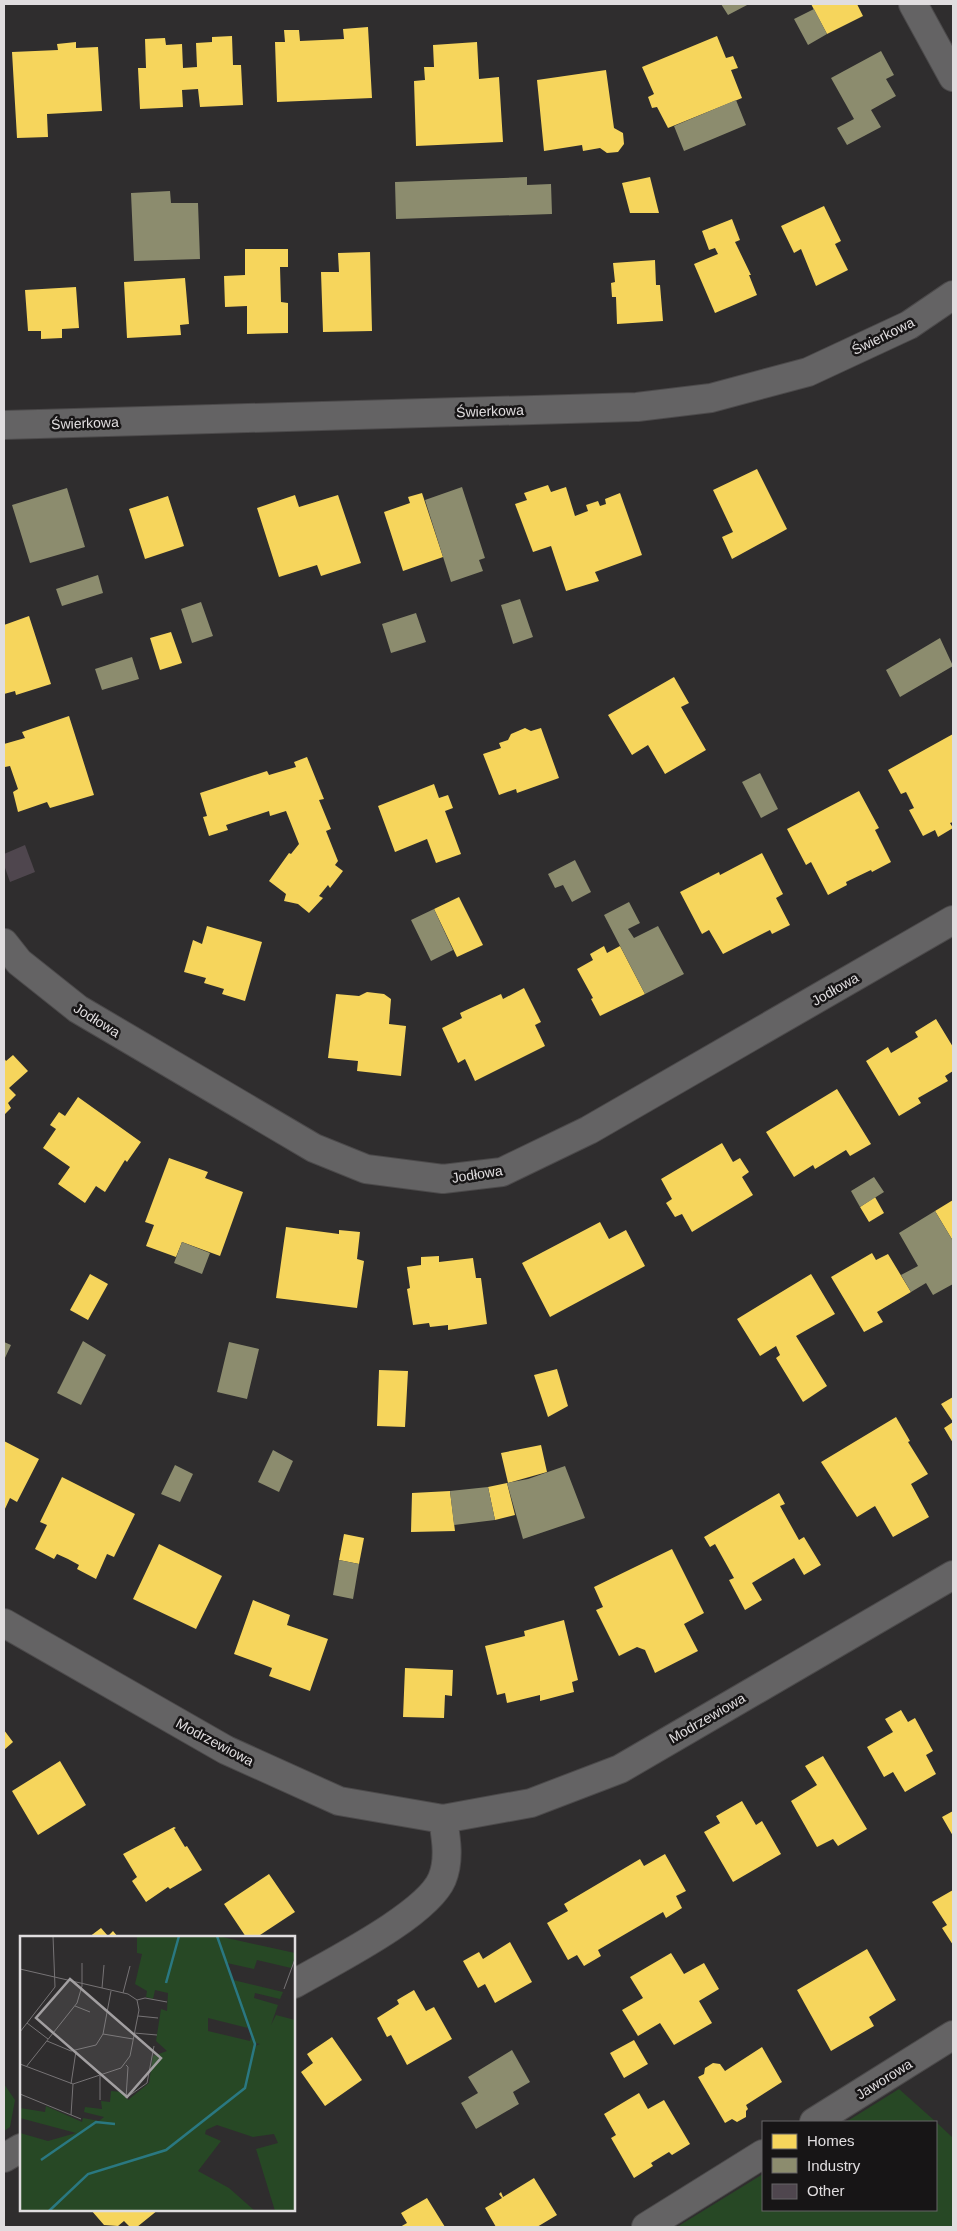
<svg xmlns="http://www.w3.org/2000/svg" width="957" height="2231" font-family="Arial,sans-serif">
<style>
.green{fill:#274825}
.homes{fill:#f6d55c}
.industry{fill:#8c8c6e}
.building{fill:#4f464e}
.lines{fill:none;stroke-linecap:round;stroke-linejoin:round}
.minor-casing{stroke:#4c4a4b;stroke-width:30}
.minor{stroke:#646364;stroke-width:28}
.labels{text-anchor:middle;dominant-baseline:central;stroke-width:5;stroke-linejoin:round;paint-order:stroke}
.street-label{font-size:14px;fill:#e0dddf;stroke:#171516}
.inset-river{fill:none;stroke:#2a7881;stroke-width:2.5}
.inset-road{fill:none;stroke:#767375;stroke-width:1}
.view{fill:#a29fa1;fill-opacity:0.15;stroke:#a29fa1;stroke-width:2.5}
.inset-edge{fill:none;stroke:#e0dddf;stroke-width:2.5}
</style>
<rect width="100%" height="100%" fill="#2f2d2e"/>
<path class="green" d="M4,2084L15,2100L10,2127L4,2131Z
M899,2089L936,2122H846Z
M936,2122L953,2138V2227H677L763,2174V2210H936Z"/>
<path class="homes" d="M811,4H857L863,16L827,34Z
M368,27L372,98L277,102L275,42H285L284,30H299L300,41L344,39L343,29Z
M232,36L233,65H241L243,105L200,107L198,89L182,90L183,107L140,109L138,68H146L145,39L165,38L166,45L182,44L183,68L197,67L196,43L212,42V37Z
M717,36L726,58L733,56L738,68L731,70L742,98L668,128L657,107L652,108L648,97L654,94L642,67Z
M76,42V48L98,47L102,111L47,114L48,137L17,138L12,52L58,50L57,44Z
M477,42L479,79L499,77L503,142L416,146L414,81L425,80L424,67H434L433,45Z
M606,70L614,128L623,133L624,144L618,152L607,153L600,148L583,151L582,145L544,151L537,80Z
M650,177L659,213H630L622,183Z
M824,206L841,241L835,244L848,270L816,286L801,249L794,253L781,226Z
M732,219L740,240L735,242L751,275H749L757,295L715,313L694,264L718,254L715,248L709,250L702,231Z
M245,249H288V267H280L281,302L288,303V333L247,334V306L225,307L224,276L245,275Z
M370,252L372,331L323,332L321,272H339L338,253Z
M655,260L656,285H660L663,321L617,324L616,297H612L611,283L615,282L613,263Z
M185,278L189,324L180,325L181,335L127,338L124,282Z
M76,287L79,328L62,329V338L41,339V331H28L25,290Z
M757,469L787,529L732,559L722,537L733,532L713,490Z
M548,485L551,492L566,487L575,516L588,511L586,505L598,501L600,506L606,504L605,499L620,493L642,555L595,572L599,581L566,591L551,546L533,552L515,504L527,500L524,493Z
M422,493L443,557L403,571L384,512L410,503L408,497Z
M295,495L299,507L338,495L361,563L321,576L317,565L279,577L257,508Z
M168,496L184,546L145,559L129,509Z
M29,616L51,684L16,695L15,691L4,694V625Z
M171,632L182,663L160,670L150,638Z
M674,677L689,703L681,707L706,750L665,774L648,745L632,755L608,715Z
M69,716L94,795L50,808L47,802L18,812L13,792L18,789L10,766L5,767L4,762V744L25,738L22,732Z
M525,728L531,731L541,728L559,778L517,793L516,789L499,795L483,754L501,748L499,743L508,740L511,734Z
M953,734V822L950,823L953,828L938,837L935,830L923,836L909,810L914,808L906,792L901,794L888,770Z
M307,757L324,799L319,800L331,829L326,831L338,861L335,865L343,871L330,888L328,885L319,896L323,898L309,913L298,904L284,901L286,894L269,881L289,853L291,854L299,844L286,811L270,816L269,811L226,825L228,830L209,836L203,817L207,816L200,793L267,771L269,775L296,767L294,762Z
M434,784L439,798L448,795L453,808L445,811L461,854L436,863L427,839L395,852L378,806Z
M859,791L879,828L875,830L891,862L872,872L871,870L846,882L847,885L828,895L811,862L806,865L787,829Z
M762,853L783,894L776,898L790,925L772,934L770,930L723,954L709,930L702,934L680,892L719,872L720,875Z
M459,897L483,945L457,957L434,909Z
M207,926L262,942L245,1001L222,994L224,989L204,983L206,978L184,972L193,940L202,944Z
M604,946L607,953L620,946L645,994L600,1016L591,999L593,998L577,969L593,960L590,954Z
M524,988L541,1022L535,1025L545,1046L475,1081L465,1059L458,1063L442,1028L462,1018L460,1013L501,994L503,999Z
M367,992L384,994L391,999L389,1024L406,1026L401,1076L357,1071L358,1061L328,1058L336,994L359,996Z
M936,1019L953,1047V1071L945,1076L948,1081L918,1098L921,1103L899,1116L866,1061L888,1047L891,1053L918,1037L915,1032Z
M13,1055L28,1071L9,1088L16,1095L8,1103L11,1108L4,1115V1058L6,1061Z
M837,1089L871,1144L850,1156L846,1150L815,1169L813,1165L794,1177L766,1132Z
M78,1097L141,1142L127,1162L125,1160L105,1192L96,1186L85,1203L58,1184L70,1167L43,1148L56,1129L50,1125L59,1112L65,1116Z
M722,1143L733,1162L740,1158L749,1172L742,1177L753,1195L692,1232L682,1214L675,1217L666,1203L672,1199L661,1179Z
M169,1158L208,1172L205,1178L243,1192L220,1256L182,1242L176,1257L146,1246L154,1225L145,1222Z
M875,1197L884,1213L869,1222L860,1207Z
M953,1200V1241L935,1211Z
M600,1222L609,1239L626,1230L645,1266L550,1317L522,1263Z
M286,1227L339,1234V1230L360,1232L357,1259L364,1261L357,1308L276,1298Z
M872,1253L876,1260L888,1254L911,1292L877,1312L883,1322L864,1332L831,1277Z
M439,1256V1262L473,1258L476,1278H481L487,1324L448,1330V1325L430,1327L429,1323L413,1325L407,1289L410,1288L407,1267L421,1265V1257Z
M90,1274L108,1284L88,1320L70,1310Z
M811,1274L835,1314L796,1336L827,1386L803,1402L776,1358L780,1355L776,1346L760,1356L737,1319Z
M557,1369L568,1406L548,1417L534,1375Z
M379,1370L408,1371L405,1427L377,1426Z
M953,1397V1443L944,1428L953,1422L941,1404Z
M896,1417L910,1441L908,1442L928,1474L911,1484L929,1517L893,1537L875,1506L857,1517L821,1462Z
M4,1441L39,1459L17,1502L10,1498L4,1511Z
M541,1445L547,1472L508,1483L501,1453Z
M62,1477L135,1514L114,1557L107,1554L96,1579L77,1569L79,1565L68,1559L57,1554L54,1559L35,1549L47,1525L40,1522Z
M507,1483L515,1515L495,1520L488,1487Z
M450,1491L455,1531L411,1532L412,1493Z
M779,1493L785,1504L780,1506L799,1540L804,1537L821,1565L804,1575L794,1558L752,1583L762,1600L745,1610L729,1580L734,1578L715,1544L710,1547L704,1537Z
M344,1534L364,1538L359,1564L339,1560Z
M159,1544L222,1576L196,1629L133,1599Z
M672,1549L704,1613L684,1624L698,1651L655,1673L645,1650L637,1647L619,1656L596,1610L603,1607L594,1587Z
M253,1600L290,1615L287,1625L328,1639L310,1691L269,1676L272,1668L234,1654Z
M564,1620L578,1680L572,1682L574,1692L540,1701V1695L507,1703L505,1693L497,1695L485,1646L525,1636L524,1631Z
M405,1668L453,1670L452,1696L445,1695L444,1718L403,1717Z
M901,1710L908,1722L915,1718L933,1751L926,1755L936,1774L905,1792L893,1772L884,1777L867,1747L893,1732L885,1719Z
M4,1730L13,1742L4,1750Z
M823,1756L867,1829L838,1846L833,1839L817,1847L791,1801L817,1785L805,1766Z
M60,1761L86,1805L38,1835L12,1791Z
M742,1801L756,1825L762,1821L781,1854L733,1882L704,1832L720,1823L716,1816Z
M953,1811V1836L942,1817Z
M174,1827L176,1828L174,1829L185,1847L187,1846L202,1870L170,1889L168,1887L146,1902L132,1881L137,1877L123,1854Z
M665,1854L686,1891L676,1896L682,1908L666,1918L663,1912L598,1950L601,1956L584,1966L577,1955L568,1960L547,1923L568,1911L564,1904L640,1859L644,1866Z
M269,1874L295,1912L257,1937H246L224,1904Z
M953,1890V1945L942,1928L947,1925L932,1902Z
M101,1928L108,1936L113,1931L118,1937H89Z
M510,1942L532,1982L495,2003L485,1984L478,1988L463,1961L479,1952L483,1959Z
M867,1949L896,2000L869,2017L874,2026L831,2051L797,1990Z
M671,1953L684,1974L704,1963L719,1989L699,2001L712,2023L674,2045L660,2023L638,2036L622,2010L643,1998L630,1977Z
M414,1990L426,2011L434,2007L452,2039L407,2065L391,2035L387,2037L377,2018L399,2004L397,2000Z
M332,2037L362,2080L325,2106L301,2072L313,2063L307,2054Z
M634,2040L648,2064L624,2078L610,2053Z
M762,2047L782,2082L746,2105L748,2109L746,2111V2117L737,2122L732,2119L725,2123L698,2077L704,2074L705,2068L713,2063L720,2064L725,2071Z
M639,2093L648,2109L664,2100L690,2144L672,2155L669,2152L651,2163L653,2166L634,2178L611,2138L616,2135L604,2114Z
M534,2178L557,2215L537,2227H496L485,2208L502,2198L499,2194L501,2192L503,2197Z
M427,2198L445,2227H400L407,2223L401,2213Z
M91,2210H158L137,2227H130L124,2221L118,2226L104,2225Z"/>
<path class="industry" d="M721,4H749L728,15Z
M814,9L827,34L808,45L794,19Z
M881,51L894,75L886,79L896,96L871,110L881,127L847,145L837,128L854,119L831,78Z
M736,100L746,125L684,151L674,126Z
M527,177V185L551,184L552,214L396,219L395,182Z
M170,191L171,203H198L200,259L134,261L131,193Z
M462,487L485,558L479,560L483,571L451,582L425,500Z
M67,488L85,547L30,563L12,505Z
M98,575L103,593L62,606L56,589Z
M520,599L533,637L513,644L501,605Z
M201,602L213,636L192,643L181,609Z
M416,613L426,642L391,653L382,624Z
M940,638L953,666L900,697L886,670Z
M132,657L139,679L102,690L95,669Z
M760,773L778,809L761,818L742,782Z
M575,860L591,892L572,902L563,885L555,888L548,874Z
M629,902L640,923L628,929L634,938L658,926L684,974L645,994L604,915Z
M434,909L453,950L431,961L411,920Z
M874,1177L884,1192L860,1207L851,1191Z
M935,1211L953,1241V1284L933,1295L926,1283L911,1292L901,1275L918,1266L899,1233Z
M182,1242L210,1253L202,1274L174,1263Z
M83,1341L106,1355L81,1405L57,1393Z
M4,1342L11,1345L4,1360Z
M229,1342L259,1349L247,1399L217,1392Z
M273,1450L293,1461L279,1492L258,1482Z
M175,1465L193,1474L180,1502L161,1494Z
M565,1466L585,1518L523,1539L507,1483L528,1479Z
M488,1487L495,1520L454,1525L450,1491Z
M339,1560L359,1564L353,1599L333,1595Z
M512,2050L530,2082L513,2092L519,2104L476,2129L461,2103L478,2093L468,2077Z"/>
<path class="building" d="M25,845L35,872L10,882L4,865V854Z"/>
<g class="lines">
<g class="minor-casing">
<path id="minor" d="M913,4L953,77
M4,425L637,407L711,398L808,372L909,325L953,295
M4,943L19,962L78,1009L314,1148L366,1169L443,1179L502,1172L589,1130L953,920
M4,1623L226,1750L339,1801L443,1819L531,1803L620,1769L953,1575
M294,1984C330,1963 427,1915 442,1879C450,1860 446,1838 443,1819
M814,2122L953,2035
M4,2158L21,2148
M646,2227L763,2154"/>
</g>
<use href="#minor" class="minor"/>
</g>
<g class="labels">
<g class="street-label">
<text transform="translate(883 336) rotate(-26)">Świerkowa</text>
<text transform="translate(490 411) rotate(-2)">Świerkowa</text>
<text transform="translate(85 423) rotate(-2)">Świerkowa</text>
<text transform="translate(835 989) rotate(-30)">Jodłowa</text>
<text transform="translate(97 1020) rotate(32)">Jodłowa</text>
<text transform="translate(477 1174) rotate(-9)">Jodłowa</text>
<text transform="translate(707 1718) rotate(-30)">Modrzewiowa</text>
<text transform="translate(215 1742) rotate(28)">Modrzewiowa</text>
<text transform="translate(884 2079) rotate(-32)">Jaworowa</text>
</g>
</g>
<g transform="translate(20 1936)">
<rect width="275" height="275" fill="#2f2d2e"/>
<path d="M117,0H196L228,92L188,82V95L230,105L231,101L234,108L224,152L235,110L240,108L235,107L213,44L263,56L260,63L235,57L234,62L258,69L251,89L256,79L275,84V275H255L236,213L258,207L254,198L233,201L197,189L186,194L185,198L201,205L178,235L209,252L235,275H0V197L28,205L56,197L0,182V172L25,176L26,170L62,186L63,182L79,185L84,181L64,176L65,171L82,173L81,165L90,166L91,155L102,156L108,164L129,147L133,120L147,115L136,105L141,73L147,75L148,57L135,54L133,63L126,61L127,55L115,48L122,18L117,17ZM198,0L275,17V21L271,32L237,24L234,33L207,27Z" fill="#274825"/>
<path class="inset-river" d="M146,47L159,0M21,224L76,186L95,188M29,275L68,238L146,214L225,152L235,108L197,0"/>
<path class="inset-road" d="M0,33L108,58L117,64M82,52L84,29M264,53L275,23M103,57L110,30M117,64L125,62L147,66M55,70L70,76M118,80L138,82M7,87L28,103M0,96L35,51L33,0M114,97L137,99M83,98L113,103M27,105L51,115L76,109L83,98L91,55M0,128L53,148L101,132L110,120L119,74L117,64M106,129L108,131L106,162L127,147L134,110M6,131L57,67L62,50V27M51,148L56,115M0,158L61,183M80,164V140M51,179L53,148"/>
<path class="view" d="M50,43L141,122L107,161L16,82Z"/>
<rect width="275" height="275" class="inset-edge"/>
</g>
<rect width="957" height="2231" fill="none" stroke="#e0dddf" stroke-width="10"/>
<rect x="762" y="2121" width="175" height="90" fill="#171516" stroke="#676566"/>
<rect x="772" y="2134" width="25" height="15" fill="#f6d55c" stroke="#676566"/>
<text x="807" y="2146" font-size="15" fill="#e0dddf">Homes</text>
<rect x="772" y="2158" width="25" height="15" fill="#8c8c6e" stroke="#676566"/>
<text x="807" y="2171" font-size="15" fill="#e0dddf">Industry</text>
<rect x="772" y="2184" width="25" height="15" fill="#4f464e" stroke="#676566"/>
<text x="807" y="2196" font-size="15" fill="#e0dddf">Other</text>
</svg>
